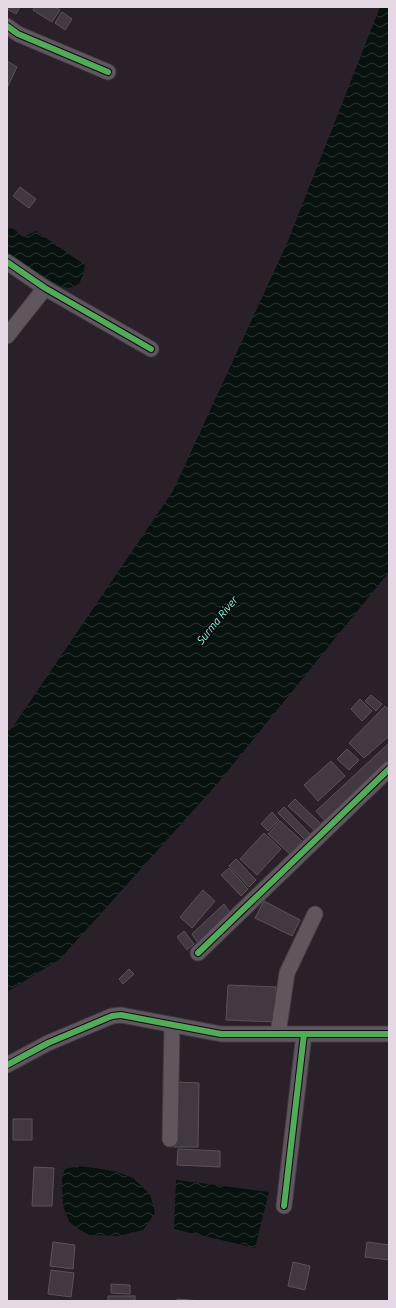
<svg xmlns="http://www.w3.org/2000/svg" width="396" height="1308" font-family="Ubuntu,sans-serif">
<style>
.water{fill:url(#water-waves)}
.building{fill:#413841;stroke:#5b525b}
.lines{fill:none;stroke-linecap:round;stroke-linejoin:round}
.minor-casing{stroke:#443b44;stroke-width:17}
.minor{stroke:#5f565e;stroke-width:15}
.cycleway-casing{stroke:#120911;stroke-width:8}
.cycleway{stroke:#51ab58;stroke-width:6}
.labels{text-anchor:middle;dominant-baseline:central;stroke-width:3;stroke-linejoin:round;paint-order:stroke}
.water-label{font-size:11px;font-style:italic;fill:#85fcd6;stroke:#120911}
</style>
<defs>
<pattern id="water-waves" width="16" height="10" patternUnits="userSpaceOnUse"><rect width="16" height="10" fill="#07120f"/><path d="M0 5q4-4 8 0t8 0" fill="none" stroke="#2b3432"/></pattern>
</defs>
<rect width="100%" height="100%" fill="#2a202a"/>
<path class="water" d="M380,7H389V572L218,783L60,959L7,992V732L12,728L173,491L288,241Z
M7,228L14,229L23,237L36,231L85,265L83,275L79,284L70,288L62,287L29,268L7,252Z
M78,1166L95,1168L118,1172L133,1178L150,1194L155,1213L143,1230L119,1236L89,1235L70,1224L63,1206L62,1178L65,1169Z
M176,1180L269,1192L255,1248L174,1229Z"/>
<path class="building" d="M7,7H20L16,14L7,9Z
M35,7H55L60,10L52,22L33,10Z
M62,12L72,19L65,30L55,23Z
M7,61L17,67L7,88Z
M20,187L36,199L29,208L13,196Z
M371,695L382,704L376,711L365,701Z
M360,699L372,711L362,721L351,709Z
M385,706L389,710V736L364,758L349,743Z
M389,743V764L326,822L316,811Z
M347,749L359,760L349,770L337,759Z
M331,761L345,776L318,801L304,785Z
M295,799L321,824L315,831L288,806Z
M284,807L311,835L306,841L278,813Z
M272,812L279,820L268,831L261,824Z
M280,821L303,842L291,855L268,834Z
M264,833L281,849L257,875L240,859Z
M236,859L256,880L249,887L229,866Z
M229,868L248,889L241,896L221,875Z
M203,890L215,901L192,928L180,917Z
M264,901L300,920L292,936L255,918Z
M224,904L230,913L198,943L192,934Z
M184,931L194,944L187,950L177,937Z
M129,969L134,974L123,984L119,979Z
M228,985L276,987L275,1022L226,1020Z
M176,1082L199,1083L198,1147H174Z
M13,1119H32V1140H13Z
M178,1149L220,1151V1167L177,1165Z
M34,1167L54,1168L52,1206H32Z
M53,1242L75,1245L73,1269L50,1266Z
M367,1242L389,1245V1260L365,1257Z
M293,1262L310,1266L305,1290L288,1286Z
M51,1270L74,1273L71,1297L48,1294Z
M111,1284L130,1285V1294L111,1293Z
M108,1296H135V1301H108Z
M177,1299L201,1301H177Z"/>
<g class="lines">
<g class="minor-casing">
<path id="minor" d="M7,26L18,34L108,72
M7,262L45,288L151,349
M7,336L45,288
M198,953L389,769
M278,1034L287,973L315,914
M7,1065L48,1043L112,1016L121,1015L221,1034H389
M170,1139L172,1026
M284,1206L304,1034"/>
</g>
<use href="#minor" class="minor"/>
<g class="cycleway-casing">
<path id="cycleway" d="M7,26L18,34L108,72
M7,262L45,288L151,349
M198,953L389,769
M7,1065L48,1043L112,1016L121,1015L221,1034H389
M284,1206L304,1034"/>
</g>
<use href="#cycleway" class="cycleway"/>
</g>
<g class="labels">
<g class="water-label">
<text transform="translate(217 620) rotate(-51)">Surma River</text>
</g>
</g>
<rect width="396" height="1308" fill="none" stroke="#e5d8e4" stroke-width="16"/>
</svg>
